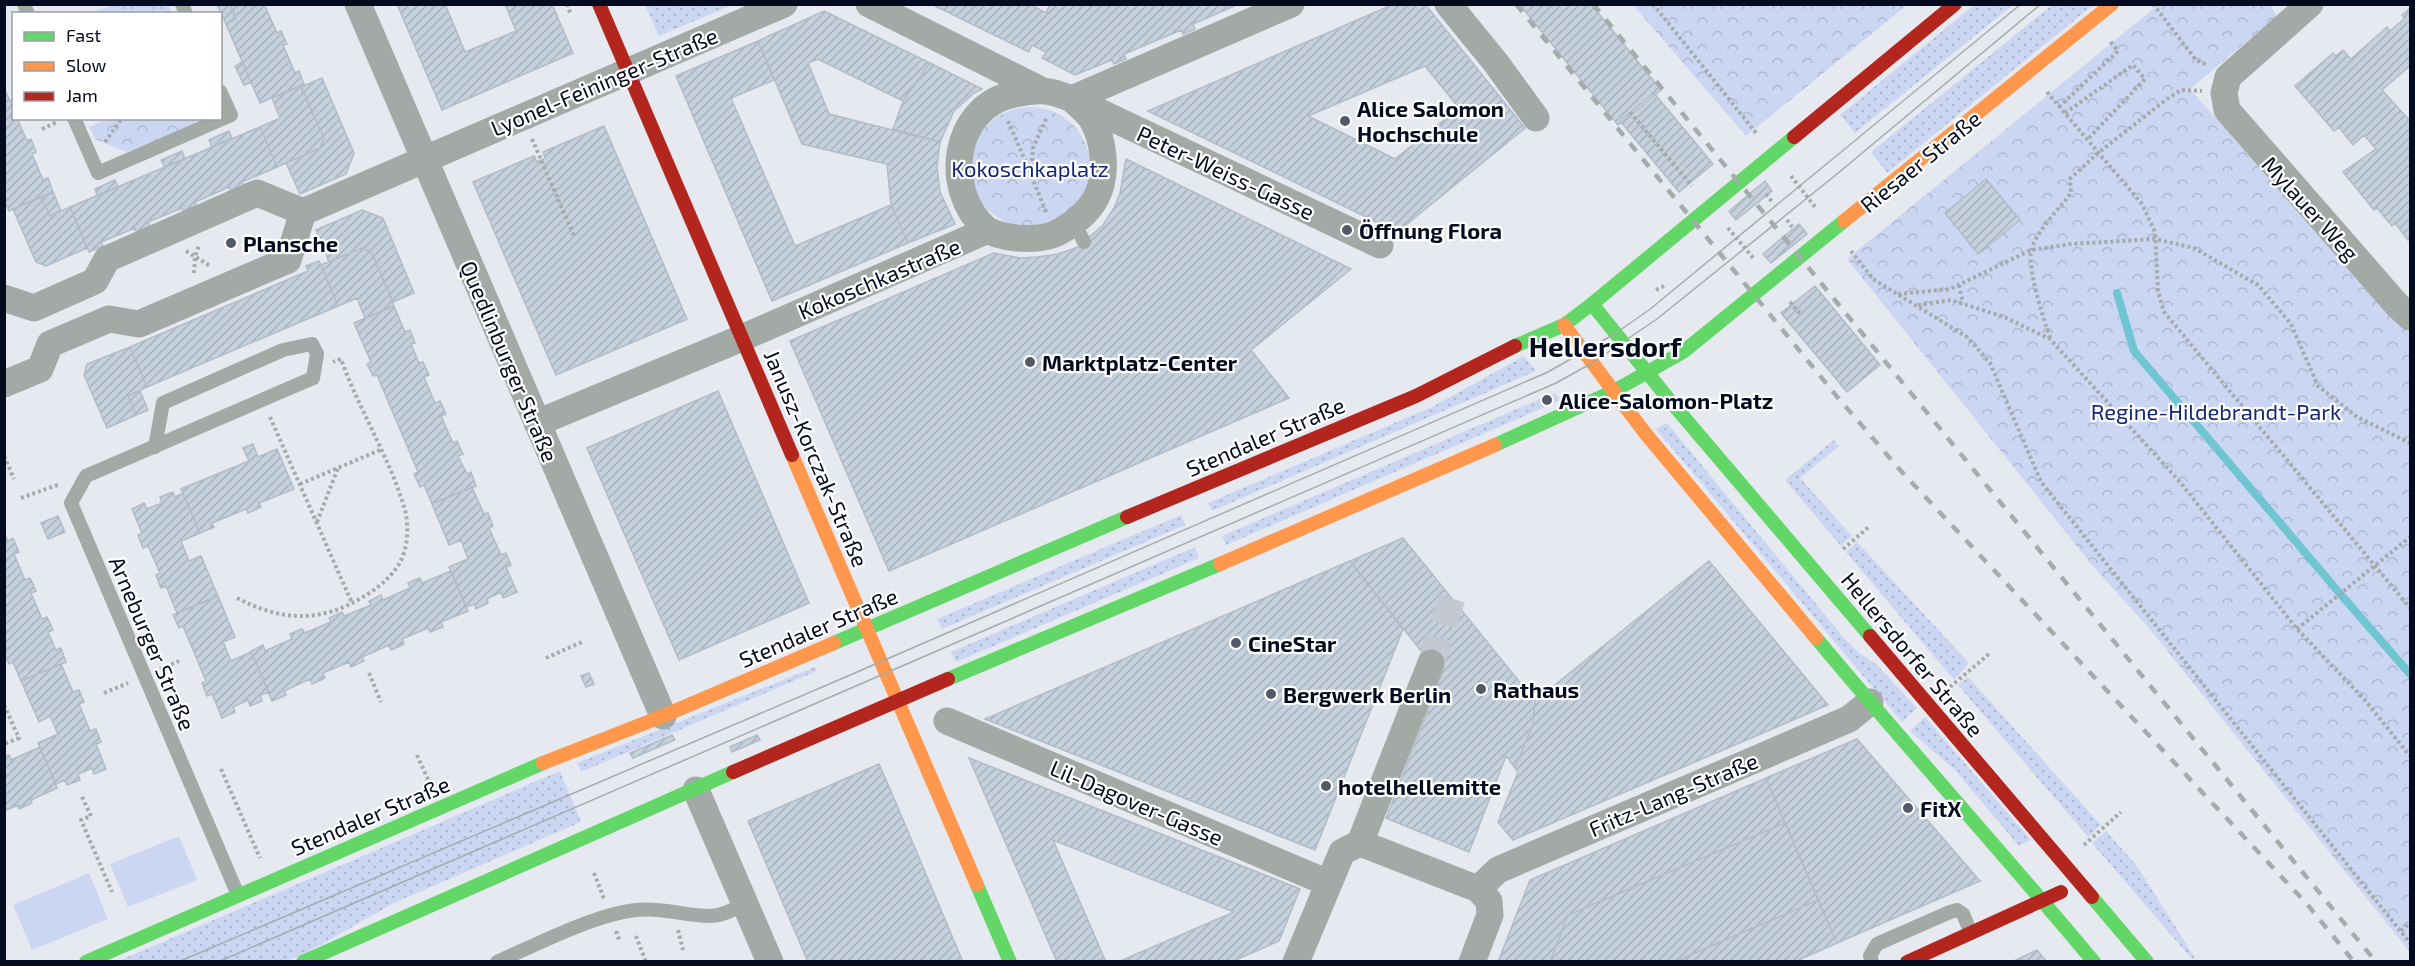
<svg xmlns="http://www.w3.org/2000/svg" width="2415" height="966" font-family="'Exo 2',sans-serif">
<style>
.grass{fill:url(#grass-dots)}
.park{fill:url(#park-crowns)}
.pitch{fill:#cbd7f2}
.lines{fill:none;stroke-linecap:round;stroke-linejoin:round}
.stream{stroke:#6fc5d1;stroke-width:8}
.building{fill:url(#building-hatch);stroke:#b1bcc8;stroke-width:1.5;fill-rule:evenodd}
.street-tunnel{stroke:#c4c8d1;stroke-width:27;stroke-dasharray:27 14;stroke-linecap:butt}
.path{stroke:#a5aaaa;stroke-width:4;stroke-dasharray:3 3;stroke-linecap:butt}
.lane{stroke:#a3aaa5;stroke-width:14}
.street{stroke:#a3aaa5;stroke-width:27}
.fast{stroke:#63d668;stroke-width:14}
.slow{stroke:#ff974d;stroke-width:14}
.jam{stroke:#b3261e;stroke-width:14}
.tram{stroke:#a6abab;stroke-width:1.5}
.rail{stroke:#a6abab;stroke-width:4.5;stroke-dasharray:10 10;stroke-linecap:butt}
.poi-dot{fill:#545968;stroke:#fff;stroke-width:2}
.labels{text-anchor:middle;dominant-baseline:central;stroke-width:4.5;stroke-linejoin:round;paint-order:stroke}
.street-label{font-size:22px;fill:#050b1f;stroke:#fff}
.poi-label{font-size:22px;font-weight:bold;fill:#050b1f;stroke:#fff;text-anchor:start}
.park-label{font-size:22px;fill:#122776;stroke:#fff}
.district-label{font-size:28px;font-weight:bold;fill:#050b1f;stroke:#fff}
</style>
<defs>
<pattern id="grass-dots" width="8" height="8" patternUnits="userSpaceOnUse" patternTransform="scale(1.5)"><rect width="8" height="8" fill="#cbd7f2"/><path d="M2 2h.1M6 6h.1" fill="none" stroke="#adb7cf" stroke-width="1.8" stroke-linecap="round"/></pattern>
<pattern id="park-crowns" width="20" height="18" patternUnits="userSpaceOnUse" patternTransform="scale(1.5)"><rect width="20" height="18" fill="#cbd7f2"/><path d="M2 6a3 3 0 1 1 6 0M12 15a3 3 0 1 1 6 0" fill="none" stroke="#adb7cf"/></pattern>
<pattern id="building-hatch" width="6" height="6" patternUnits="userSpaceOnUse" patternTransform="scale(1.5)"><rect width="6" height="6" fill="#c6d1de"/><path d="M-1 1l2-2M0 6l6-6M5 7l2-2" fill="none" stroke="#a9b2be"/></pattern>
</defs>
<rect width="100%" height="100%" fill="#e6e9f0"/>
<path class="grass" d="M645,5H732L659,36Z
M1974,5H2013L1855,133L1840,115Z
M2052,5H2093L1887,173L1871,152Z
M1524,356L1536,371L1212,511L1208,503L1434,406Z
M1554,393L1561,400L1226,545L1222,536Z
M1667,423L1844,638L1858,652L1876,664L1917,708L1902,722L1656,429Z
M1834,440L1839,446L1800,478L1852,536L1841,546L1785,480Z
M1181,515L1185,525L942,629L937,619Z
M1857,542L1969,663L1954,680L1846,552Z
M1195,547L1199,558L956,662L951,652Z
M815,667L817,671L581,772L577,763Z
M1968,677L2101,825L2088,837L1958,685Z
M1925,717L2031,840L2019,846L1955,770L1910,731Z
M560,771L581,822L396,902L306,953L286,961L116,962Z
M2106,831L2137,866L2195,958H2191L2092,843Z"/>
<path class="park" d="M111,5H168L173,13H92Z
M1633,5H1907L1746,136Z
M2158,5H2270L2277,16L2190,89L2391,315L2410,327V952L2148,627L2096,570L1847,259Z
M970 167a60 60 0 1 1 120 0a60 60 0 1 1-120 0Z
M107,119H199L191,126L127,152L95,139L89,127Z"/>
<path class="pitch" d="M179,836L197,880L128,907L110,864Z
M89,873L108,919L32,950L13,905Z"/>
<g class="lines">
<path class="stream" d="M2117,293L2134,351L2342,596L2410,674"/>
</g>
<path class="building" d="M230,4H264L277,33L281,31L287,44L283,45L295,73L299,71L304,84L260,103L226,24L236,19Z
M230,4L236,19L226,24L217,5Z
M397,4H445L465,52L516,31L505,4H552L573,53L442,110Z
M931,4H1029L1046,13L1050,4H1239L1193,24L1195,29L1183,34L1181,30L1124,54L1126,59L1114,64L1112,60L1075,75L1042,58L1046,52L1032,45L1029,52Z
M1394,4H1425L1525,128L1397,232L1148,111ZM1425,66L1459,108L1395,159L1308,116Z
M1519,4H1591L1661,90L1618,125Z
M2410,8V66L2382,90L2410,121V238L2408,240L2395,223L2392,226L2377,208L2374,210L2343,172L2376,149L2364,135L2353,145L2339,127L2334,131L2295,86L2333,53L2336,56L2343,50L2351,59L2387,27L2390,31L2405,18L2402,15Z
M824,11L930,63L903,101L818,59L808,63L829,114L940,142L937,167L940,192L955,224L908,243L891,205L887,164L802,144L758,41Z
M758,41L774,80L731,98L795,246L891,205L908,243L772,301L676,76Z
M242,62L251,82L244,85L235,66Z
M930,63L982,89L974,93L954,111L940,142L893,129L903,101Z
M322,78L354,153L346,174L300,194L286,163L320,148L324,138L301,87Z
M301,86L324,138L320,148L277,167L260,127L280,118L272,98Z
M4,88L10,101L14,100V118H17L27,141L31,139L36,152L32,154L43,180L48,178L53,192L9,211L4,200Z
M1654,93L1713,164L1679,192L1620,121Z
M604,126L687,319L556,375L473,182L534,156L537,162L545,158L543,152Z
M260,127L277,167L242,182L244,185L231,191L229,187L195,202L197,206L183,211L182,208L148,222L150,226L136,232L135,228L101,242L103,246L89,252L70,207Z
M229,131L232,138L212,147L209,140Z
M182,151L185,159L165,167L161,160Z
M1126,159L1351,269L1251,350L1289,398L889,571L790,341L994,253L1020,258L1037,257L1058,254L1078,247L1103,225L1114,208L1120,193Z
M1986,179L2020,220L1978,254L1945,213Z
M115,180L118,187L97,196L95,189Z
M1765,181L1772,191L1736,220L1729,211Z
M53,192L61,211L50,216L41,197Z
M41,197L50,216L70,207L87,248L46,266L36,262L13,209Z
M362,210L383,218L414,293L393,302L372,253L362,248L329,262L316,230Z
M1799,224L1807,234L1771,263L1763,254Z
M362,248L372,253L394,306L365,318L357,298L338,306L321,265Z
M319,261L338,306L147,387L130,347L308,271L306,266Z
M1815,286L1880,365L1847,392L1781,313Z
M394,306L405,332L410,330L415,343L411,344L419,363L423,362L429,375L424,377L435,403L440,401L446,414L441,416L453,443L457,441L463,454L458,456L467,474L471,472L476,486L432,504L424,485L420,487L414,474L418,472L377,375L373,376L367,364L371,362L354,323Z
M130,347L147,387L128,396L136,415L107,428L84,375L87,364Z
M140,391L148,410L136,415L128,396Z
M718,391L809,603L679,660L587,448Z
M253,444L258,457L277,449L294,489L259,503L261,507L248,513L246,509L212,523L214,527L200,533L181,489L249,461L243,448Z
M472,487L484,514L488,513L493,526L489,528L501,555L506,553L511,565L506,567L517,592L503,598L501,592L487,599L488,603L476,609L475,604L466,607L449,567L468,559L461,540L449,545L432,504Z
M173,492L175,497L183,493L200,533L181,541L189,561L201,556L218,596L177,613L166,586L161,588L156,575L160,573L148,546L143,548L138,535L142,533L132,509L144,503L147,509L162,503L160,497Z
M58,516L65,532L48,539L41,523Z
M4,533L8,541L13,538L19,552L14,554L25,580L30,578L36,591L31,593L42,619L47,617L53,630L48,632L56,650L61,648L66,662L21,681L13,662L9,664L4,653L7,649L4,643Z
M1403,538L1535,701L1533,725L1515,768L1506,756L1469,852L1386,818L1441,676L1350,561Z
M1350,561L1403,629L1315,850L985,719Z
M1709,561L1828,705L1513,840L1498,822L1518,772L1515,768L1533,725L1535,701Z
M451,571L468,611L441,622L443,627L430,632L428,628L402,639L404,644L391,650L389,645L362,657L364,661L351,667L349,662L323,673L325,678L312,684L310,679L284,691L286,695L272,701L251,651L263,645L265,651L292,639L290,634L302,629L305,633L331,622L329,618L342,612L344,616L371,605L369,601L381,595L383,600L410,588L408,583L420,578L422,583Z
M218,596L235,637L223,642L231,661L251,652L269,692L260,695L262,701L250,706L248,700L233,707L235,712L222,718L212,694L207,696L202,683L206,681L183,626L179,628L173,615Z
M61,664L73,692L79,690L84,702L79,704L90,731L96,729L101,742L96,744L106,769L94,774L92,768L78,774L80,780L67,785L65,780L56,784L38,743L58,734L50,716L39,722L21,681Z
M589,673L594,684L586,687L581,676Z
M672,735L675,740L633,758L630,753Z
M757,735L760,740L732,752L730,747Z
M1857,739L1980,881L1837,943L1766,778Z
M40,747L57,788L31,800L32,803L19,809L18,805L4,811V757L9,755L11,760Z
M969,758L1300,889L1279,941L1231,962H1118L1234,912L1053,840L1106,962H1057Z
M879,764L896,803L963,962H808L748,821Z
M1766,778L1785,823L1568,915L1550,962H1498L1530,880Z
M1785,823L1818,900L1674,962H1550L1568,915Z
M1818,900L1837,943L1794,962H1674Z
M2037,950L2047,962H2012Z"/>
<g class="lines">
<path class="street-tunnel" d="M1431,663L1452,598"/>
<path class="path" d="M567,4L571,15
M1653,4L1756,133
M2153,4L2196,60L2207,65
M2047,92L2142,204L2155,232L2158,291L2164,312L2410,608
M2059,107L2118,51L2109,40
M1630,112L1692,186
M2065,113L2133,65L2145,79L2087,140
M1008,121L1031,174
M42,129L57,122
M532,139L575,238
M105,142L122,118
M1791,176L1816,208
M1766,194L1773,203
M1046,212L1031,175L1033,148L1047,117
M1787,220L1792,227
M1728,228L1754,259
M186,251L210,266
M1851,251L1873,279L1967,337L1990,363L2041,482L2410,943
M194,273L195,257L199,245
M1959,285L1963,303
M1656,290L1664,286
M1898,294L1950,289L2031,250L2071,244L2155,239L2194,248L2258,285L2291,324L2318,386L2357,417L2410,443
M1790,302L1801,315
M1918,305L1951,300L2004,317L2050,339L2180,482L2297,629L2364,699L2410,756
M2050,338C2043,317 2028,272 2031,251C2034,234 2061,207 2071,193L2070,179L2098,153L2167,99L2181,90L2202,91
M270,417L352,603
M4,456L14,479
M300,484L380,450
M21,498L60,484
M317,522L338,468
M1843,549L1870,526
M237,598C273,617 308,623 346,606C365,597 388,583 399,564C408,549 409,527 405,510C390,458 359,410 341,359L333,362
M2297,629L2410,537
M546,658L582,642
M160,669L179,661
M369,673L381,702
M1950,687L1989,654
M104,693L128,683
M4,705L19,738L4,744
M417,755L430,784
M221,769L260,858
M82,797L91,816L81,820L112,892
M2084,845L2121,812
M594,873L604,899
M678,930L683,950
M616,931L620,942
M2401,931L2410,923
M636,936L646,962"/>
<path class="lane" d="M24,4L28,14
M182,4L186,14
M74,118L98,173L231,115L220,91
M1074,222L1084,242
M155,447L163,403L283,350L312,344L317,354L313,378L86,476L71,503L238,895
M497,962C535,945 596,914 636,910C661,907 685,916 710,916C722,916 734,909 745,904
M1872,962L1870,956L1877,944L1950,912L1957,910L1963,914L1971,933"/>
<path class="street" d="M358,4L663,716
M869,4L1039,89
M1448,4L1496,63L1536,118
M2310,4L2228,77L2224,93L2227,110L2397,305L2410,317
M1072,99C1078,105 1086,111 1091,118C1098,129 1102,144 1103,157C1106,193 1091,213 1061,231C1047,239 1032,239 1016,238C1008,237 993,234 986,229C942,190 952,107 1014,94C1040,89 1047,89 1072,99L1380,245
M1072,99L1291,4
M4,298L34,308L95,281L107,259L257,193L303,212L784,4
M4,384L40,369L50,344L109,319L139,324L288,260L303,212
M537,423L742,338L988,230
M947,721L1328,883
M696,790L770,962
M1360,843L1431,663
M1478,889L1498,870L1849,719L1870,702
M1296,962L1342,852L1360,843L1478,889L1489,901L1490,915L1472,962"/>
<path class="fast" d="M1592,304L1671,402L1870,636
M1515,346L1564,325L1592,304L1794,137
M1495,445L1614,391L1683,352L1844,221
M1816,638C1907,747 2003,853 2094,962
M834,643L1127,517
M948,679L1220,564
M977,885L1010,962
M2092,897L2147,962
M86,962L543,763
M303,962L733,772"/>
<path class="slow" d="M1844,221L2112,4
M1564,325L1645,433L1816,638
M792,455L977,885
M1220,564L1495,445
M543,763L663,716L834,643"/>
<path class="jam" d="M599,4L792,455
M1794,137L1955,4
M1127,517L1416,396L1515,346
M1870,636L2092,897
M733,772L948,679
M1907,962L2061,892"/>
<path class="tram" d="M178,962L834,682L1548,372L1616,333L1649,310L2021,4
M218,962L1556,383L1592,363L1657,319L1837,174L2041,4"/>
<path class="rail" d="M1516,4L1839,399L1901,471L2307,904L2354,962
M1593,4L2376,962"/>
</g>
<g class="poi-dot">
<circle cx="1345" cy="121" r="6"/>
<circle cx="1347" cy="230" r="6"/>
<circle cx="231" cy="243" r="6"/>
<circle cx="1030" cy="362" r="6"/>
<circle cx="1547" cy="400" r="6"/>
<circle cx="1236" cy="643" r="6"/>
<circle cx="1481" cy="689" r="6"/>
<circle cx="1271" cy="694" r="6"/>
<circle cx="1326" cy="786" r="6"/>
<circle cx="1908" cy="808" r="6"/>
</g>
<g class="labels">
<g class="street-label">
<text transform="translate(604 81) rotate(-23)">Lyonel-Feininger-Straße</text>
<text transform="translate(1920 161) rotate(-39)">Riesaer Straße</text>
<text transform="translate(1226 172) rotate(25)">Peter-Weiss-Gasse</text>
<text transform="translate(2311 208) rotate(48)">Mylauer Weg</text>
<text transform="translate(879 278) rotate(-23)">Kokoschkastraße</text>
<text transform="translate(510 361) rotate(67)">Quedlinburger Straße</text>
<text transform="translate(1265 436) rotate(-23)">Stendaler Straße</text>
<text transform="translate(817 458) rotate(67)">Janusz-Korczak-Straße</text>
<text transform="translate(818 627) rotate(-23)">Stendaler Straße</text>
<text transform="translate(153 643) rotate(67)">Arneburger Straße</text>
<text transform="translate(1913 654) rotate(50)">Hellersdorfer Straße</text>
<text transform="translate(1673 794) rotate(-23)">Fritz-Lang-Straße</text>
<text transform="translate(1137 802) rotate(23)">Lil-Dagover-Gasse</text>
<text transform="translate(370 815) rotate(-23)">Stendaler Straße</text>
</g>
<g class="poi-label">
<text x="1357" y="108">Alice Salomon<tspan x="1357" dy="25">Hochschule</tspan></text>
<text x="1359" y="230">Öffnung Flora</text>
<text x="243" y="243">Plansche</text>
<text x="1042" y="362">Marktplatz-Center</text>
<text x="1559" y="400">Alice-Salomon-Platz</text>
<text x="1248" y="643">CineStar</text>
<text x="1493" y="689">Rathaus</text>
<text x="1283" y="694">Bergwerk Berlin</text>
<text x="1338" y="786">hotelhellemitte</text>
<text x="1920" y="808">FitX</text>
</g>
<g class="park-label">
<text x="1030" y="168">Kokoschkaplatz</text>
<text x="2216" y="411">Regine-Hildebrandt-Park</text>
</g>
<g class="district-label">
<text x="1605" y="346">Hellersdorf</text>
</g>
</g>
<rect width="2415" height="966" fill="none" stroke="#050b1f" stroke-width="12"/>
<rect x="12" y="12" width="210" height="108" fill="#ffffff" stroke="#9b9da5" stroke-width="1.5"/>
<rect x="24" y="32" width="30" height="9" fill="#63d668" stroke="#9b9da5" stroke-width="1.5"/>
<text x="66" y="42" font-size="18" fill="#050b1f">Fast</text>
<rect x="24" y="62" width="30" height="9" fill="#ff974d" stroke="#9b9da5" stroke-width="1.5"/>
<text x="66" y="72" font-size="18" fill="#050b1f">Slow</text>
<rect x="24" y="92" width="30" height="9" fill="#b3261e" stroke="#9b9da5" stroke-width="1.5"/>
<text x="66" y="102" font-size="18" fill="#050b1f">Jam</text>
</svg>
